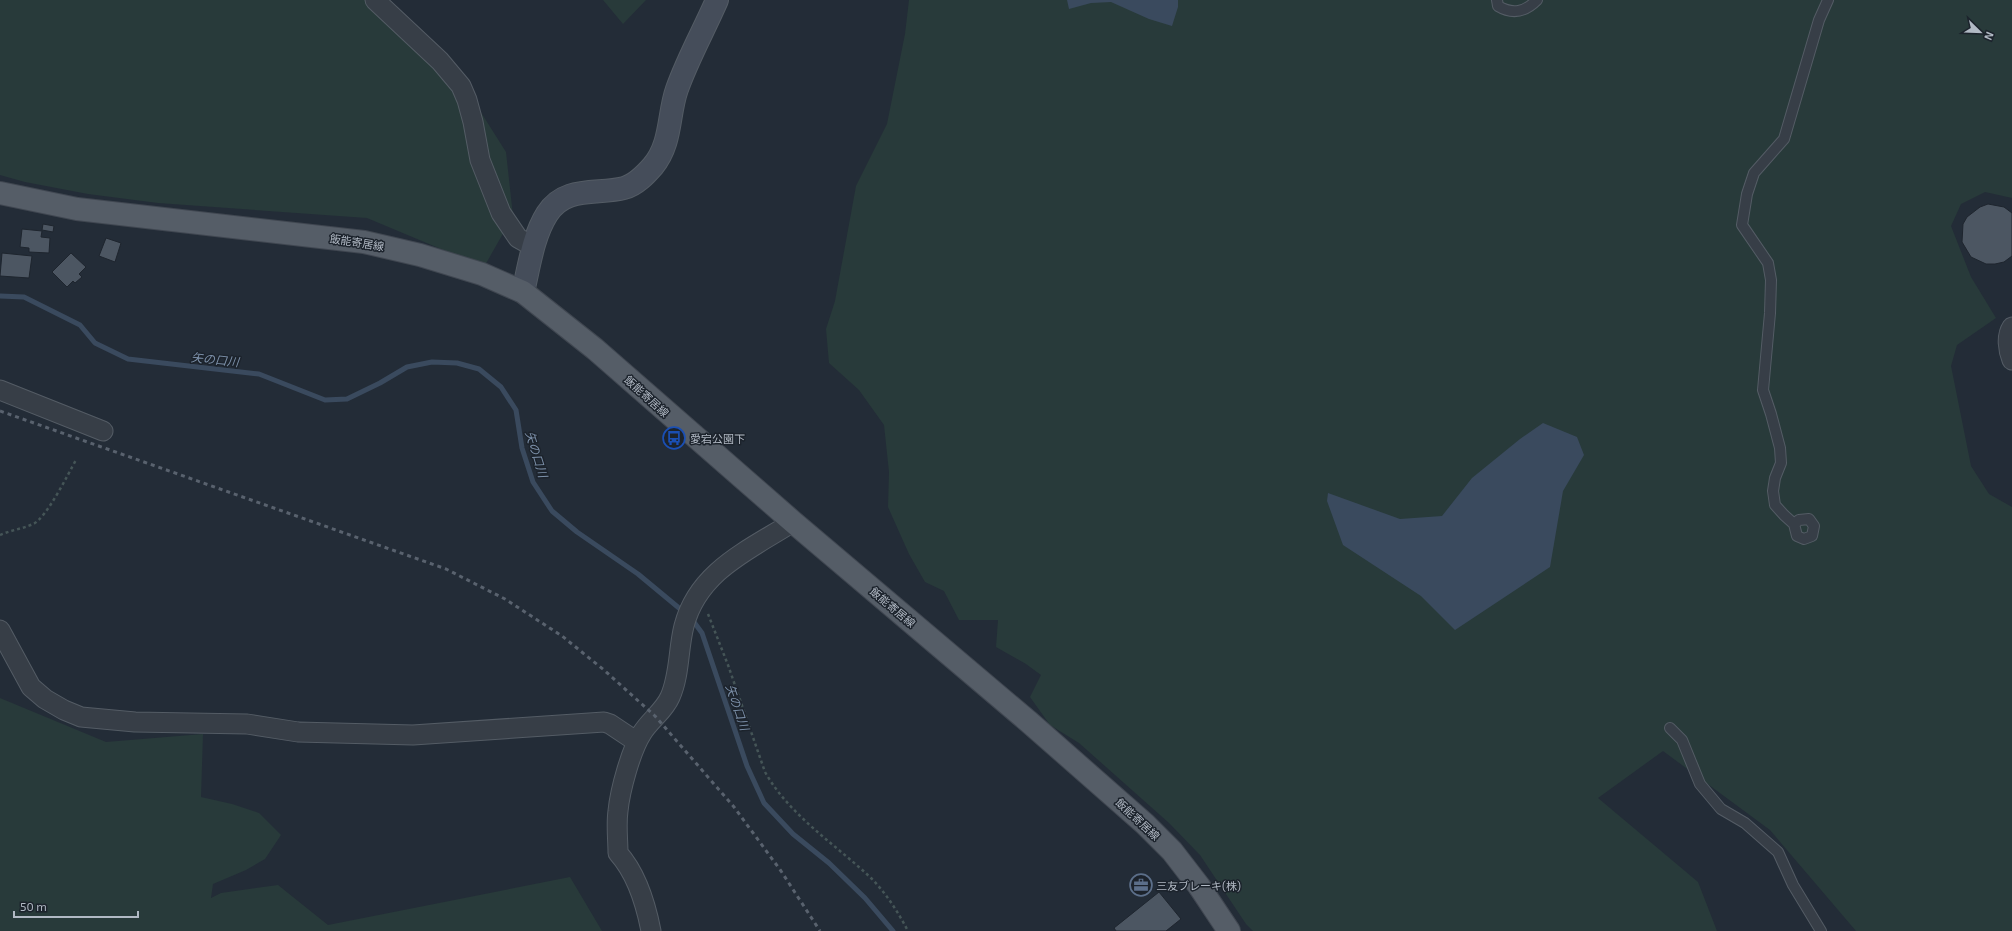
<svg xmlns="http://www.w3.org/2000/svg" width="2012" height="931" font-family="'Exo 2','Noto Sans JP',sans-serif">
<style>
.green{fill:#283a3a}
.water{fill:#3a4a5e}
.lines{fill:none;stroke-linecap:round;stroke-linejoin:round}
.stream{stroke:#3a4a5e;stroke-width:5}
.building{fill:#4c5662;stroke:#1e252e}
.lane-casing{stroke:#545c65;stroke-width:12}
.street-casing{stroke:#545c65;stroke-width:21}
.secondary-casing{stroke:#545c65;stroke-width:24}
.primary-casing{stroke:#404751;stroke-width:24}
.path{stroke:#455557;stroke-width:2.5;stroke-dasharray:3 3;stroke-linecap:butt}
.lane{stroke:#373e47;stroke-width:10}
.street{stroke:#373e47;stroke-width:19}
.secondary{stroke:#454d5a;stroke-width:22}
.primary{stroke:#555d67;stroke-width:22}
.rail{stroke:#59626e;stroke-width:3;stroke-dasharray:4 4;stroke-linecap:butt}
.labels{text-anchor:middle;dominant-baseline:central;stroke-width:3;stroke-linejoin:round;paint-order:stroke}
.street-label{font-size:11px;fill:#b1b9c4;stroke:#1c232c}
.poi-label{font-size:11px;fill:#b1b9c4;stroke:#1c232c;text-anchor:start}
.water-label{font-size:12px;font-style:italic;fill:#7c90a9;stroke:#1c232c}
</style>
<rect width="100%" height="100%" fill="#232c37"/>
<path class="green" d="M0,0H371L470,95L506,152L513,216L484,267L367,218L158,203L88,194L25,182L0,175Z
M603,0H646L623,24Z
M909,0H2012V198L1985,192L1961,204L1951,226L1971,277L1996,318L1957,345L1951,366L1971,466L1989,494L2012,507V931H1856L1770,830L1663,751L1598,798L1698,882L1717,931H1253L1246,924L1200,855L1169,823L1079,743L1050,725L1030,697L1041,675L1026,664L996,647L998,620H959L944,591L925,582L909,554L888,507L889,472L884,425L859,390L829,363L826,329L835,301L856,186L887,124L905,34Z
M0,698L106,742L203,734L201,797L232,804L259,813L281,835L265,859L246,870L213,884L211,898L221,893L278,885L328,925L570,877L602,931H0Z"/>
<path class="water" d="M1067,0H1178V7L1172,26L1149,19L1111,2L1091,3L1069,9Z
M1543,423L1577,437L1584,455L1563,491L1550,567L1455,630L1421,596L1343,545L1327,501L1328,493L1400,519L1442,516L1472,478L1520,439Z"/>
<g class="lines">
<path class="stream" d="M0,296L24,297L80,325L95,343L128,359L259,374L325,400L347,399L380,383L407,367L432,362L457,363L479,369L501,387L516,410L522,448L533,482L552,511L577,532L638,574L685,613
M691,618L702,633L747,766L764,803L793,834L829,863L865,898L893,931"/>
</g>
<path class="building" d="M1988,204L2004,207L2012,213V256L2004,262L1995,264H1986L1971,257L1962,242L1963,224L1967,217L1980,207Z
M43,224L54,226L53,232L42,230Z
M22,229L42,231L41,237L50,238L49,253L29,252V248L20,247Z
M106,238L121,243L115,262L99,256Z
M2,253L32,256L29,278L0,276Z
M71,253L86,267L79,274L82,277L75,283L73,281L67,287L52,272Z
M1159,892L1181,919L1166,931H1116L1114,928Z"/>
<g class="lines">
<g class="lane-casing">
<path id="lane" d="M1497,0L1498,6C1513,15 1525,12 1537,0
M1794,524L1799,520L1809,519L1814,526L1812,536L1804,539L1797,536L1794,524L1784,515L1775,505L1773,491L1775,478L1781,463L1780,448L1771,414L1763,390L1770,313L1771,280L1768,263L1742,225L1747,194L1754,173L1784,139L1819,20L1828,0
M1670,728L1682,740L1700,784L1721,809L1745,823L1778,852L1793,885L1821,931"/>
</g>
<g class="street-casing">
<path id="street" d="M375,0L440,61L461,86L467,100L473,122L480,160L501,213L518,238L534,247
M2012,327C2006,336 2008,350 2012,360
M0,390L103,431
M0,630L31,687L45,699L64,710L81,717L135,722L247,724L298,732L413,735L604,722L610,724L637,742
M651,931C646,905 636,873 618,853C618,840 616,825 618,811C620,790 631,750 642,733C650,720 664,711 670,697C680,675 678,649 684,626C698,571 749,550 793,522"/>
</g>
<g class="secondary-casing">
<path id="secondary" d="M523,292C529,267 533,236 547,214C565,185 598,195 624,188C636,185 646,174 653,166C672,143 668,114 677,89C688,58 704,30 717,0"/>
</g>
<g class="primary-casing">
<path id="primary" d="M0,193L77,209L364,242L420,255L482,274L523,292L595,349L793,522L1029,722L1145,824L1172,851L1199,886L1229,931"/>
</g>
<path class="path" d="M0,535C11,530 22,529 33,524C46,519 68,474 76,460
M708,614L728,665L765,772C790,816 835,844 871,878C886,893 898,912 908,931"/>
<use href="#lane" class="lane"/>
<use href="#street" class="street"/>
<use href="#secondary" class="secondary"/>
<use href="#primary" class="primary"/>
<path class="rail" d="M0,411L446,569L505,599L562,636L604,670L655,716L734,807L781,871L820,931"/>
</g>
<defs>
<g id="bus-ring" transform="scale(1.15)"><circle r="9.5" fill="#1c232c" stroke="#1a4fb4" stroke-width="1.5"/><path d="M-5-6H5V4H4V6H2V4H-2V6H-4V4H-5ZM-3.5-4V0h7V-4ZM-3.5 1.2v1.5H-2V1.2ZM2 1.2v1.5H3.5V1.2Z" fill="#1a4fb4"/></g>
<g id="office-ring" transform="scale(1.15)"><circle r="9.5" fill="#1c232c" stroke="#5c6f8a" stroke-width="1.5"/><path d="M-6-3h4V-5.5h4V-3h4V5H-6ZM-1-4.5V-3h2v-1.5ZM-6 0V1H6V0Z" fill="#5c6f8a"/></g>
</defs>
<g fill-rule="evenodd">
<use href="#bus-ring" x="674" y="438"/>
<use href="#office-ring" x="1141" y="885"/>
</g>
<g class="labels">
<g class="street-label">
<text transform="translate(357 242) rotate(9)">飯能寄居線</text>
<text transform="translate(647 396) rotate(42)">飯能寄居線</text>
<text transform="translate(893 607) rotate(40)">飯能寄居線</text>
<text transform="translate(1138 819) rotate(43)">飯能寄居線</text>
</g>
<g class="poi-label">
<text x="690" y="438">愛宕公園下</text>
<text x="1156" y="885">三友ブレーキ(株)</text>
</g>
<g class="water-label">
<text transform="translate(215 359) rotate(6)">矢の口川</text>
<text transform="translate(537 454) rotate(73)">矢の口川</text>
<text transform="translate(738 707) rotate(71)">矢の口川</text>
</g>
</g>
<g transform="translate(1980 32) rotate(113)" stroke="#1c232c" stroke-width="3" paint-order="stroke">
<path d="M0-3L7 15L0 10L-7 15Z" fill="#b1b9c4"/>
<text y="-6" font-size="11" font-weight="bold" text-anchor="middle" fill="#b1b9c4">N</text>
</g>
<path d="M14 911v6h124v-6" fill="none" stroke="#b1b9c4" stroke-width="2"/>
<text x="20" y="911" font-size="12" fill="#b1b9c4" stroke="#1c232c" stroke-width="3" paint-order="stroke">50 m</text>
</svg>
